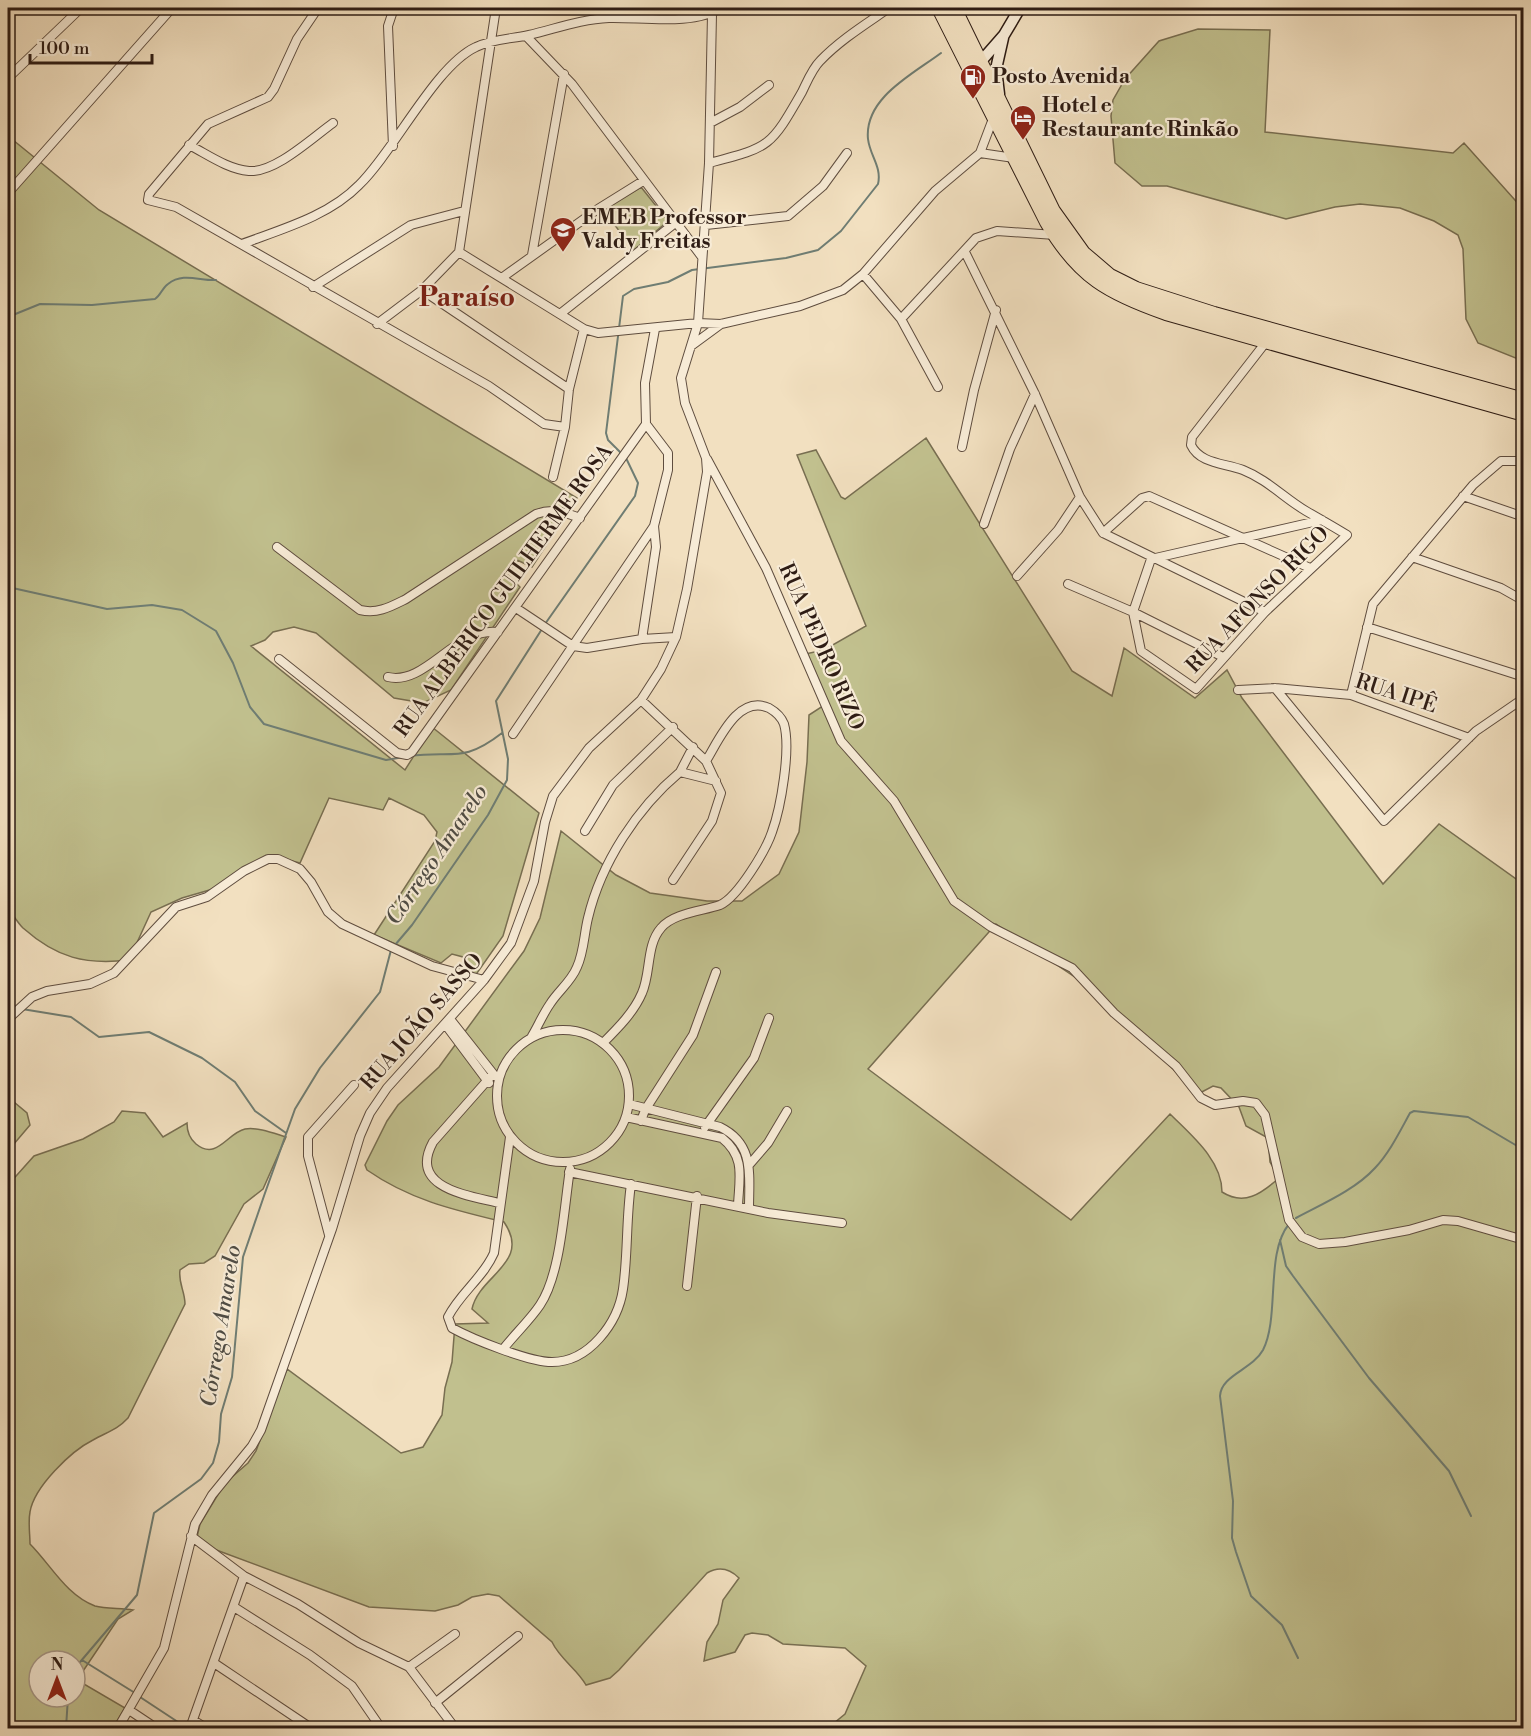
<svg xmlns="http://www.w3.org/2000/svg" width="1531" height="1736" font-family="'Libre Bodoni',serif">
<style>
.green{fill:#c1c08e;stroke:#786e51;stroke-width:1.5;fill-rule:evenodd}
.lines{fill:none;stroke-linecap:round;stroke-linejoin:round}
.stream{stroke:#6f7d73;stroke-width:2}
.street-casing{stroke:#5f4d3f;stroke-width:10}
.secondary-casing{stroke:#2e1c14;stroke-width:13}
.highway-casing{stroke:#2e1c14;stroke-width:16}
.street{stroke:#f7ebd6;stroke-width:8}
.secondary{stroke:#f7ebd6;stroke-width:10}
.highway{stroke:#f2e0c0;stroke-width:14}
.labels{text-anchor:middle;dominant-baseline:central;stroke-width:4.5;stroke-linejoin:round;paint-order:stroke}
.poi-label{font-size:21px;font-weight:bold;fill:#2e1c14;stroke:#f7ebd6;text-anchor:start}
.street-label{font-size:21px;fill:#2e1c14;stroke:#f7ebd6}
.water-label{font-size:22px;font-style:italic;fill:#4f4c44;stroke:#f7ebd6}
.district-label{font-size:27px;font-weight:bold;fill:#7a1f14;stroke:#f7ebd6}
</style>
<rect width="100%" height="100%" fill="#f2e0c0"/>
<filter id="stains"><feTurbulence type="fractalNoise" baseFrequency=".00333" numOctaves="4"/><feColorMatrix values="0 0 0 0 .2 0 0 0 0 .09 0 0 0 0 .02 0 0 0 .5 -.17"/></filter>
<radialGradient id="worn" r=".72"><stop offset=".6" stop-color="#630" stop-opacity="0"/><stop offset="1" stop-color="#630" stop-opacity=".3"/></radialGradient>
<path class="green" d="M1198,29L1270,30L1265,132L1453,153L1464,143L1523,209V361L1478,343L1466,319L1463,249L1458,235L1434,221L1400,208L1360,204L1335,207L1286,219L1167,186H1142L1115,163L1111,116L1113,100L1125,79L1159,41Z
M13,140L99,210L577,498L532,567L517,560L507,574L520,587L451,690L423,703L394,698L316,633L294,627L273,632L265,640L251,646L405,770L432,727L539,813L503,936L475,976L463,957L452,954L441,963L374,935L435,841L437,832L424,815L389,798L383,810L329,798L300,863L277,857L262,858L213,889L182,898L151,912L129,960C85,965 57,958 23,928C17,922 14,915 8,910V146Z
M641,187L668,221L634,250L603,210Z
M926,438L1072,671L1112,696L1124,648L1195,698L1227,670L1242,698L1383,884L1439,824L1523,884V1728H828L845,1714L866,1666L845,1648L783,1644L768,1635L752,1633L745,1635L735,1652L704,1661L707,1642L718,1624L723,1600L739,1578C729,1568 719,1566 707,1573L619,1670L610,1678L586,1685C577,1669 560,1659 552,1642L499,1596L488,1594L472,1597L458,1605L435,1611L369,1607L211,1548L197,1537L200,1524L225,1483L248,1463L256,1451L287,1369L401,1453L423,1447L442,1415L445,1388L452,1362L455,1324L488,1323L472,1309C479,1275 532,1263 504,1222C454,1210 410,1200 367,1170L365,1165L387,1121L398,1105L439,1067L524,951L540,918L561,831L616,875L650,893L707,901H742L779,874L799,832L807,762L809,715L823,706L805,654L824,650L866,626L797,455L816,450L841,497L845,499ZM996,924L1094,990L1198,1094L1213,1086L1221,1088L1239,1107L1246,1126L1268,1138L1270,1162L1279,1178C1261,1194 1244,1206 1222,1192C1222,1160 1191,1135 1170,1114L1071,1220L868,1069Z
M8,1097L27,1113L30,1125L8,1151Z
M122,1111L145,1113L163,1137L187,1123C187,1131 190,1139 196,1144C217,1161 227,1133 245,1129C258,1127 273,1133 286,1137L263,1189L244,1204L215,1256L204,1263L189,1264L180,1270C178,1283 185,1291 185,1304L128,1418C117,1430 107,1432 93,1440C71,1451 34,1487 30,1512C28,1522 30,1534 30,1544C51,1565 66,1595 95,1606C106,1609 121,1608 133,1610L118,1619L77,1680L125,1708L113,1728H8V1185L34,1156L83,1139L114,1122ZM39,1661H75V1697H39Z"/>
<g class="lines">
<path class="stream" d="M8,317L40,304L92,305L155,299C161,295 162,288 168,284C183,272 200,281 216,280
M622,454L608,440L606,433L623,296L634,289L668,282L692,270L786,258L818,250L841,231L878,184C882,167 870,156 868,139C864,98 913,74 941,53
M8,587L107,609L152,605L182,610L216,631L233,663L250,707L264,724L386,760L404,757
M545,624L635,496L638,483L626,458
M410,756C453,750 462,764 502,733
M395,945L412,925L488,815L507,780L508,759L496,701L542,629
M8,1004L12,1006
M22,1009L71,1017L99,1037L149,1032L202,1058L235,1082L255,1111L286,1133
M1296,1218C1322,1204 1355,1190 1375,1168C1390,1152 1400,1131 1410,1113L1414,1111L1468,1117L1524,1150
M1289,1224C1265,1253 1280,1317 1263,1350C1252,1370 1221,1375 1220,1396L1233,1501L1232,1538L1236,1552L1251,1596L1282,1625L1298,1658
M1280,1240L1286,1266L1293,1276L1369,1378L1449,1471L1471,1516
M82,1660L135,1693
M75,1668L137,1595L154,1513L201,1479L213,1463L219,1442L221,1414L232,1377L243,1257L265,1193L295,1109L320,1068L380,992L391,950
M140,1697L184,1726
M66,1728L68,1697"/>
<g class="street-casing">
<path id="street" d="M318,8L297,39L274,89L268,97L208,124L149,194L148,200L176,207L489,386L544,424L565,427
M526,36L572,84L702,257
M8,78L81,8
M710,123L740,107L769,85
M189,145C207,154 227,169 249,171C275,173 312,138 333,123
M393,146L388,26L394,8
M980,153L1014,158
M709,163C770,147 770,148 802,92C807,82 812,69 820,61C840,40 866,24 889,8
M8,193L172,8
M706,225L788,216L823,186L847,153
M242,244C282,229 329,216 359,185C395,150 435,66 476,47C492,39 511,39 529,35C555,29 581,19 609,18C640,17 695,26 720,8
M459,252L584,329L598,333L698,323L721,324L800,306L843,290L863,274L935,191L980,153L994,116
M459,252L496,8
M965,252L1035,394L1080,497L1103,533L1265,612
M532,255L564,74
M863,274L901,319L938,387
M503,277L598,209L643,181
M313,287L411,225L464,211
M422,290L569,389
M560,314L675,223
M901,319L976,238L997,231L1055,235
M377,324L422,290L459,252
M1266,342L1192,437L1191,445C1200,464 1225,463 1243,470C1268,480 1284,498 1306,511C1320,519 1334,527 1347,535L1265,612L1196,689L1141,651L1133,612L1151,559L1322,520
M691,346L721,324
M962,447L974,390L996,310
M707,459L766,568L841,741L894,801L954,901L991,927L1072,968L1114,1013L1176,1066L1201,1098L1215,1105L1243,1101L1256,1103L1265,1115L1289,1220L1302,1237L1319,1244L1345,1242L1409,1230L1443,1220L1458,1221L1524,1240
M553,477L565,427L569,389L584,329
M1463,496L1524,517
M984,524L1010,449L1035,394
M1103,533L1142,498L1149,496L1310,568
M277,547L360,610C378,614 390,607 406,599L536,514C553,508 564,512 580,518
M1412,557L1501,588L1524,601
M1017,576L1058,530L1080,497
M1068,584L1133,612L1223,657
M516,608L573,646L587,648L642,639L676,637
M1367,627L1524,677
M642,639L656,547L654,526L668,470V453L646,424
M279,659L397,753L407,755L412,752L646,424L645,383L655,329
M388,677C426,686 455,627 498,632
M1275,688L1384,821L1476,731L1524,698
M1238,690L1275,688L1351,695L1469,738
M1351,695L1373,604L1473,485L1501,461H1524
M641,700L706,761L721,793L712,821L673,880
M513,734L654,526
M680,772L693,747
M585,831L613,785L673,727
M8,1019L32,997L47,991L90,984L114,973L176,907L207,897L244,871L268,859H278L300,869L311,882L328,912L342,924L432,966L484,980
M450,1019L495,1076
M445,1024L489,1083
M497 1096a66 66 0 1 1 132 0a66 66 0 1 1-132 0Z
M532,1036C538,1026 543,1014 550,1004C558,991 571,982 577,967C584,952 584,934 588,918C601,863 637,808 680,772L716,781
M603,1043C618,1028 634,1012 642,993C651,973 646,945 661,928C673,913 703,911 720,905C738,897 766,850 772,832C781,807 791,749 784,724C781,716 776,712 769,708C738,694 719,740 706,761
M493,1074L433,1142C408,1188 467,1195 499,1203
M629,1104L720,1127C755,1144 749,1175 749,1209
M626,1117L722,1138C746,1157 739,1179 738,1206
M641,1121L645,1110L693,1035L716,972
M705,1127L754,1058L769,1018
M510,1137L494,1253C483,1278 460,1293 448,1317L452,1328C472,1339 529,1362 552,1362C589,1362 618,1323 623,1289C628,1255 626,1219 631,1184
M749,1165L768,1143L787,1111
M569,1172L768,1213L842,1223
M329,1235L308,1156V1137L354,1085
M687,1286L697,1196
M504,1348C515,1334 530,1320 540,1305C561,1274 564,1207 570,1169
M191,1536L244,1576L298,1604L359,1643L409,1667L455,1728
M234,1607L310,1655L352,1686L381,1728
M214,1663L311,1728
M409,1667L455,1634
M435,1703L518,1636
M129,1710L156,1728
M193,1720L206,1728
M118,1728L164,1648L195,1524L212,1495L252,1446L261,1430L332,1229L360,1136L370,1113L387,1088L484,980L511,943L534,881L545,822L553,796L589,748L641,700L661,669L676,637L687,589L707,472L706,458L685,403L681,378L698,323L709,163L712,14
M190,1728L244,1576"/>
</g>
<g class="secondary-casing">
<path id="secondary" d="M976,67L1004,35L1020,8
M999,94L996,69L1003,38"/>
</g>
<g class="highway-casing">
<path id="highway" d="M939,8L1047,222C1079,277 1109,293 1166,313L1524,414
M954,8L1053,211L1083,253L1110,276L1136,289L1214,314L1524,400"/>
</g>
<use href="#street" class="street"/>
<use href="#secondary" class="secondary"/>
<use href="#highway" class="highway"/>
</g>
<defs>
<g id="fuel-pin" transform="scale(1.35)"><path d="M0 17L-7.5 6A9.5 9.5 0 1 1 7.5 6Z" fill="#8f2418" stroke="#f7ebd6"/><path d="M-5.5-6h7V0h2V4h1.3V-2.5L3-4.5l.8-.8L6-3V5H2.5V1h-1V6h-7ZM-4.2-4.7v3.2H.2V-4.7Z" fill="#fff"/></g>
<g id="hotel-pin" transform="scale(1.35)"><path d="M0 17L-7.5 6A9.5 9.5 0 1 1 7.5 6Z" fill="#8f2418" stroke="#f7ebd6"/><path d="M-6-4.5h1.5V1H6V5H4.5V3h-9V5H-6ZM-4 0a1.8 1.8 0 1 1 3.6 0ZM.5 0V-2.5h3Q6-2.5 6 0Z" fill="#fff"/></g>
<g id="school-pin" transform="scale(1.35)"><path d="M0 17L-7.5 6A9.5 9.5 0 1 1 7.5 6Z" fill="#8f2418" stroke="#f7ebd6"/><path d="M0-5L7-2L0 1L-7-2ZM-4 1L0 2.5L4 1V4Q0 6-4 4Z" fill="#fff"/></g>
</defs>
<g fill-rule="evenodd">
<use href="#fuel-pin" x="973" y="77"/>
<use href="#hotel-pin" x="1023" y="118"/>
<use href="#school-pin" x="563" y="230"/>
</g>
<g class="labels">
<g class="poi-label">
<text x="992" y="77">Posto Avenida</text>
<text x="1042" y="106">Hotel e<tspan x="1042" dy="24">Restaurante Rinkão</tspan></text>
<text x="582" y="218">EMEB Professor<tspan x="582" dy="24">Valdy Freitas</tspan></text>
</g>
<g class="street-label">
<text transform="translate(504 591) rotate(-54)">RUA ALBERICO GUILHERME ROSA</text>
<text transform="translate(1258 600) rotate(-46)">RUA AFONSO RIGO</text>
<text transform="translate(821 647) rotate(66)">RUA PEDRO RIZO</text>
<text transform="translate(1396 694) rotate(18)">RUA IPÊ</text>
<text transform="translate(422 1022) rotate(-49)">RUA JOÃO SASSO</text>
</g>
<g class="water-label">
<text transform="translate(437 855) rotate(-56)">Córrego Amarelo</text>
<text transform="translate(221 1326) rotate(-81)">Córrego Amarelo</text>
</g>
<g class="district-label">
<text x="467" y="298">Paraíso</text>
</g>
</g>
<rect width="1531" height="1736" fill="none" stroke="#f2e0c0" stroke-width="30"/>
<rect x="9" y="9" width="1513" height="1718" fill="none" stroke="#2e1c14" stroke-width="3"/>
<rect x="15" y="15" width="1501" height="1706" fill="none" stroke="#2e1c14" stroke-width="1.5"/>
<g transform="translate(57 1679)"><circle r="28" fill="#f7ebd6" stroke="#a79888" stroke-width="1.5"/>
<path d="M0-4.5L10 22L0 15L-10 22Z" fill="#8f2418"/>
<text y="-9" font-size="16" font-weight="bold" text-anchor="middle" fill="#2e1c14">N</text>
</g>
<path d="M30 54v9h122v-9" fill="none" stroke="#2e1c14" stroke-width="3"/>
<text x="39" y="54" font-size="18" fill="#2e1c14" stroke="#f7ebd6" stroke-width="4.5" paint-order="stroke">100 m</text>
<rect width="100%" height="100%" filter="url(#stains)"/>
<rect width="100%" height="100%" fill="url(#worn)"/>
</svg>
